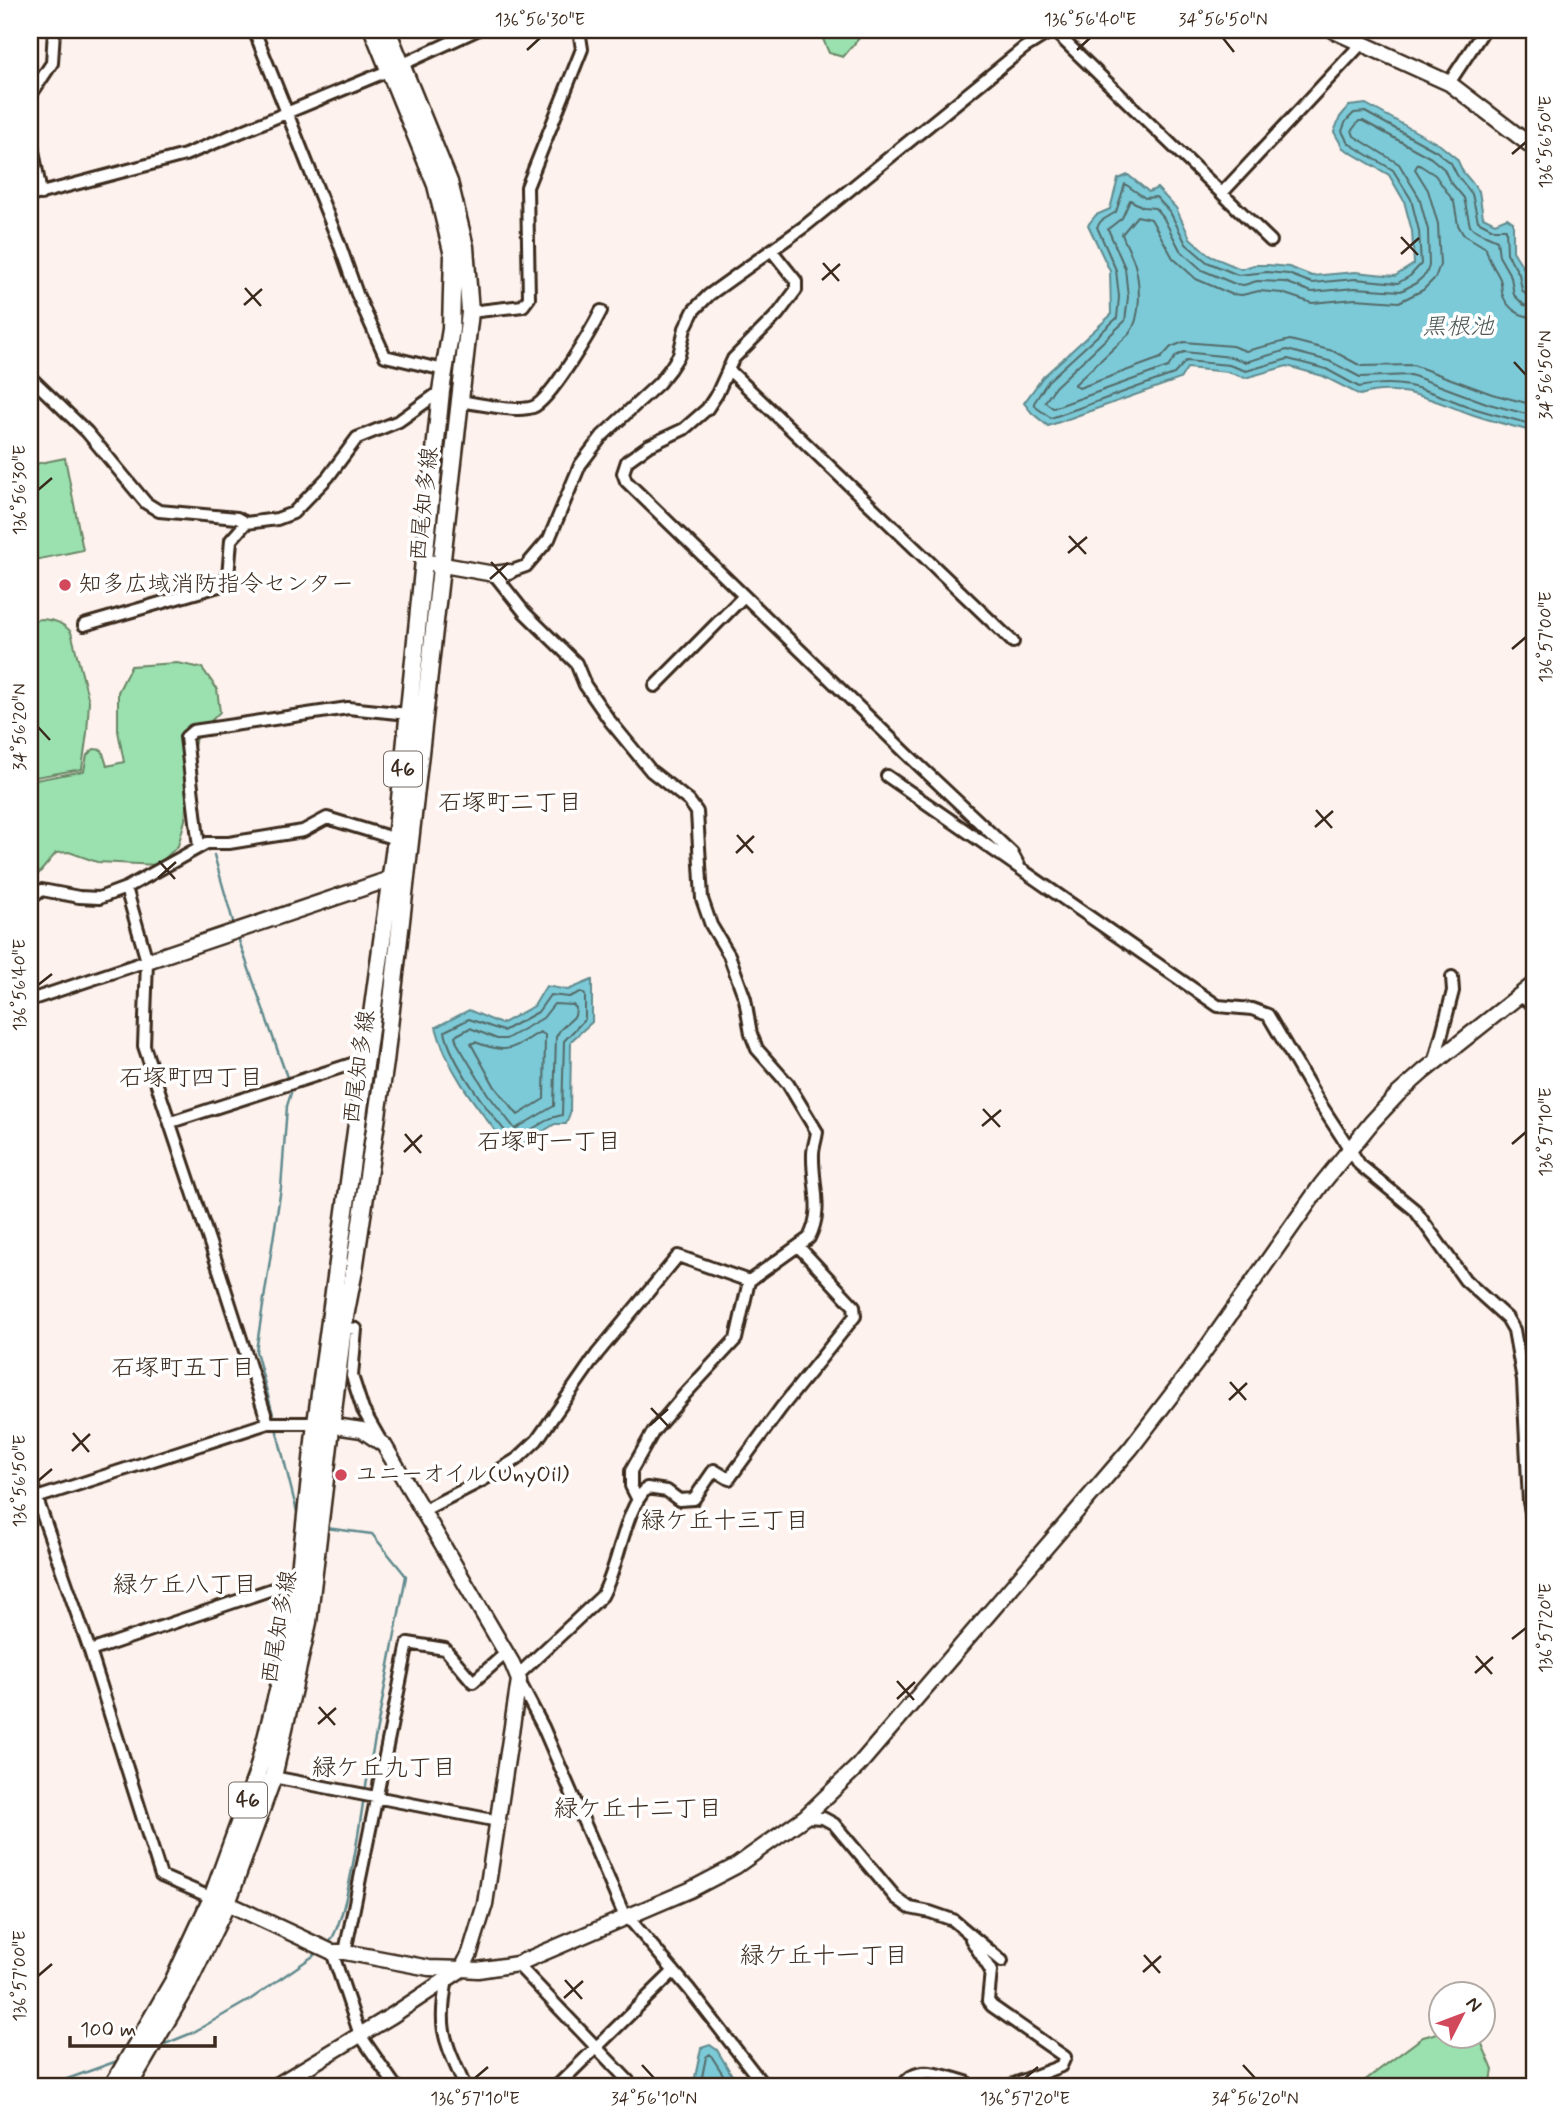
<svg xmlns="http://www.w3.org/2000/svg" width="1564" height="2117" font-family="Mynerve,'Klee One',sans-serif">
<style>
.green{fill:#9ae1af;stroke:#6a8666;stroke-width:2}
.water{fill:#7bcad8;stroke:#618a8e;stroke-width:2}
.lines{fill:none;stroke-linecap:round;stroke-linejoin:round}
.shore{stroke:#556a68;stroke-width:2}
.stream{stroke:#618a8e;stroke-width:2.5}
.street-casing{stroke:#3b2a1e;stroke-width:16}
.secondary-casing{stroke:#3b2a1e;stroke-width:19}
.primary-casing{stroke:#3b2a1e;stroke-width:21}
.street{stroke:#fff;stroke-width:10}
.secondary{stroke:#fff;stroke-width:14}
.primary{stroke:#fff;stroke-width:16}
.ticks{fill:none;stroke:#3b2a1e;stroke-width:2.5}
.poi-dot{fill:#d1495b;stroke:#fff;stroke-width:2.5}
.labels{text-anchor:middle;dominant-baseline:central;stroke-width:7;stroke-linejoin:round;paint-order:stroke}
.shield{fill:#fff;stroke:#766a62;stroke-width:2}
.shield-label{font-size:21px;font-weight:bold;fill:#3b2a1e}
.street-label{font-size:23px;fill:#3b2a1e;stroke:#fff}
.poi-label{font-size:23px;fill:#3b2a1e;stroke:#fff;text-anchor:start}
.water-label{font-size:24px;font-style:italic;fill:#4e5a56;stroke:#fff}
.neighbourhood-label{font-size:24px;fill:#3b2a1e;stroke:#fff}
.neatline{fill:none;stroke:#3b2a1e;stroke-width:2.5}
.ticks-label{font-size:18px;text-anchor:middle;fill:#3b2a1e}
</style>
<rect width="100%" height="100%" fill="#fdf2ed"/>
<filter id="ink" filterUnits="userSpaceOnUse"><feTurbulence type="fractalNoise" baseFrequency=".0143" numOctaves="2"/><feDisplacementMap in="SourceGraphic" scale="14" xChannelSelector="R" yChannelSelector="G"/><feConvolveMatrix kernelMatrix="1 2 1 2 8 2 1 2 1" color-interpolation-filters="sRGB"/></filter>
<g filter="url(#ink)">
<path class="green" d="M819,30H866L843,57L829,53Z
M65,458L83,550L30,561V465Z
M41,619C54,620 62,622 71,632L89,701L87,733L82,769L30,778V621Z
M177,663L202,668L217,689L220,712L196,736L188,784L185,820L178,846L158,865L97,862L69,852L56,853L30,884V781L84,771L87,755L94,749L102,750L107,766L124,762L118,731V692L131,666Z
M1441,2032L1442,2036L1479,2037L1493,2070L1490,2087H1356L1423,2037Z"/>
<path class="water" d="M1366,104L1440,145L1457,159L1463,172L1479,191L1483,217L1495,223L1507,218L1513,222V251L1526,272L1528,288L1534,293V432C1513,426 1491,421 1471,414C1433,401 1400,382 1360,395L1323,376L1287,366L1245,378L1228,372L1187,368L1180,379L1048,426L1032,413L1024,403L1043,377L1111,315L1110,271L1088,225L1096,215L1110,209L1118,179L1128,175L1149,192L1157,188L1176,208L1190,238L1210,256L1241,269L1254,265H1268L1289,267L1312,276L1355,272L1395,276L1414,264L1412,231L1404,201L1389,175L1343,148L1334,132L1340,117L1349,106Z
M592,980V1022L571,1041L570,1113L566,1124H555L511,1151C482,1113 448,1074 436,1027L469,1010L501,1024L534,1006L546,986L568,990Z
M710,2045L717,2050L739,2087H693L701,2048Z"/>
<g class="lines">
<path class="shore" d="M1534,298L1528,297L1522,290L1519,274L1507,253L1506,229H1493L1478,221L1472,194L1457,175L1451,163L1436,151L1365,112L1354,113L1346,121L1342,131L1348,143L1393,170L1411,199L1419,231L1421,264L1410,276L1398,283L1355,279L1312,283L1288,274L1267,272L1238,275L1207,262L1186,244L1170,212L1156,197L1145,198L1125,184L1116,212L1101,221L1097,227L1116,270L1119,297L1117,318L1048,381L1034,403L1037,408L1051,418L1174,374L1186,361L1229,365L1246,371L1288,359L1326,369L1359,387C1408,378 1426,391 1470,407C1491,414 1513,419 1534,425
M1534,307L1524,305L1514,295L1511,277L1499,256L1497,240L1477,231L1470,226L1464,198L1449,180L1444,169L1431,158L1363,121H1359L1352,130L1354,136L1399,164L1419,197L1428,230L1429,266L1426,274L1416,283L1401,291L1355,288L1312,292L1285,282L1257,281L1244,285L1235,284L1202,270L1180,250L1163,217L1155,208L1143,207L1130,200L1122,218L1108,229L1125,268L1128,297L1125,321L1055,387L1045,402L1053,408L1168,367L1176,356L1184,352L1231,357L1246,362L1287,350L1329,361L1360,377L1411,375L1489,404L1534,416
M1534,317C1521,317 1508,309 1503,296C1501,291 1502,284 1500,279C1495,268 1488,261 1486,248L1463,234L1458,225L1454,202L1435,175L1418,164L1415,169L1428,190L1438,224L1440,265L1435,278L1423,290L1399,302L1355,299L1312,303L1282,293L1259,291L1242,295L1231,294L1196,279L1173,258L1151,219L1137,216L1122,234C1125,244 1132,254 1135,265C1140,284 1142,318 1129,334L1074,385L1079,388L1161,358L1171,347L1184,342L1232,346L1246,351L1290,340L1333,351L1361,366L1413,365L1492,394L1534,405
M581,992L585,995V1019L564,1041L562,1115L551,1118L513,1140C492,1117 449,1060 445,1031L469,1019L503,1031L538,1012L550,995L569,997Z
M554,1004L573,1005L576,1008L575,1016L560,1030L556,1037L554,1106L515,1129L487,1093L457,1043L455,1036L470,1028L497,1039H506L543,1018Z
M540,1032L545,1035L544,1099L518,1115L495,1087L471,1044L475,1042C508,1055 511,1049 540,1032Z
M700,2087L706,2057L710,2054L731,2087"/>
<path class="stream" d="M214,855L234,925
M237,935L288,1080
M274,1418L256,1351L281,1188L287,1106L291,1093L290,1087
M276,1428L299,1520
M326,1528L372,1534L406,1576L365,1791
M327,1945C346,1928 359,1827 364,1797
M160,2046L192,2033L251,1999L319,1952
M45,2087L120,2060"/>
<g class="street-casing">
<path id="street" d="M254,30L339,243L357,294L385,356L444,370
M1053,30L1271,241
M1449,83L1484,30
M30,96L52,63L54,30
M30,134L41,194
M1223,192L1362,43
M30,196L185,155L390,70L477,30
M772,251L796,281V290L778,314L733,359L717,394L707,409L684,429L648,446L627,461L623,473L626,481L908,755L1012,853L1019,866
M470,312L523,306L529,298L527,187L582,49L579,30
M728,369L1013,642
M30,377L87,432L146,503L159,511L237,518L246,523L277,519L293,513L328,477L357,438L399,421L441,391
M458,401C478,403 515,413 533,407C550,401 592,329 601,311
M509,572L526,566L549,539L580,465L602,436L659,383L670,369L679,355L685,328L694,310L709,295L805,226L1024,48L1053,30
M494,574L525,613L576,663L585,685L610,721L651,771L689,801L697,812L702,899L711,925L729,955L745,999L751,1034L757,1049L788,1084L817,1132C816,1140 813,1147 813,1154C812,1186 824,1208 809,1238L749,1281L736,1339L685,1394L653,1432L631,1471V1486L637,1498
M84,625L219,586L228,577L231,540L246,523
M655,686L744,596
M887,776L1218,1006L1252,1009L1268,1015L1319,1102L1360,1165L1415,1210L1465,1280L1507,1318L1514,1330L1523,1380L1529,1502L1534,1526
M199,847L186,737L193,731L348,708L408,714
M126,888L147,961L144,1046L220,1273L268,1423
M30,899L42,890L79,897L99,898L126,888L207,843H229L303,831L327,818L396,839
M1519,996L1534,1005
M30,1000L147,961
M1434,1064L1453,991L1452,977
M171,1122L367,1059
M343,1327L356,1329L352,1376L363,1410L382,1443
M30,1479L90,1651L161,1876L217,1900
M30,1500L268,1423H316
M422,1511L483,1480L517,1459L537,1440L597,1354L678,1256L749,1281
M90,1651L299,1580
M517,1676L602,1596C620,1564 623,1512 647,1488L667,1491L679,1500L694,1499L714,1470L729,1479L781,1408L855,1316L854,1306L798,1246
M519,1681L543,1727L625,1917L632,1922L689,1989L765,2087
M273,1777L498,1821
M805,1817L823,1818L834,1824L896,1898L910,1908L930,1912L953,1920L1002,1961
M971,1939L991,1971L988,2001L992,2006L1065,2057L1061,2066L1006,2087
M332,1952L360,2035L396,2087
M345,1952L408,1643L445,1649L473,1682L506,1653
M517,1964L634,2087
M447,1979C437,2031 445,2040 465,2087
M556,2087L674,1971
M902,2087C916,2062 944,2076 966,2082L967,2087"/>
</g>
<g class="secondary-casing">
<path id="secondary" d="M1332,30L1449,83L1534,148
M432,563L494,574L509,572
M147,961L390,879L401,878
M227,1903L332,1952H345L429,1968L462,1969L470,1953L485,1904L519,1680L512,1663L384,1445L362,1430L321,1424
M274,2087L393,2015L462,1969L478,1970L517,1964L690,1890L736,1866L805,1817L858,1766L1131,1448L1196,1363L1321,1185L1372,1122L1398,1094L1424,1071L1534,984"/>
</g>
<g class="primary-casing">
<path id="primary" d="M112,2087L173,1982L212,1898L257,1774L283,1671L299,1580L316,1423L396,839L441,391L451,329L453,255L436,185L373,30
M128,2087L185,1989L227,1903L273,1777L308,1622L343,1327L354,1270L385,1062L470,312L465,247L449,182L387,30"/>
</g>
<use href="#street" class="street"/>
<use href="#secondary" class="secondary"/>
<use href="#primary" class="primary"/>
</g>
</g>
<path class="ticks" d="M1223,38L1234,52M527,50L540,38M1077,50L1090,38M1512,154L1526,142M1401,237L1418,255M1401,254L1419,238M823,263L839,281M822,280L840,264M245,288L261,306M244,305L262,289M1514,362L1526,375M38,490L52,478M1069,536L1086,554M1068,553L1087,537M491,562L507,580M490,579L508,563M1512,649L1526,637M38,727L50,740M1316,810L1332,828M1315,827L1333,811M737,835L753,853M736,853L754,836M159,861L175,879M158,878L176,862M38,985L52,974M983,1109L1000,1127M982,1126L1001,1110M405,1134L421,1153M1512,1144L1526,1132M404,1152L422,1135M1230,1382L1246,1400M1229,1400L1247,1383M651,1408L668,1426M650,1425L668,1409M73,1433L89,1452M72,1451L90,1434M38,1481L52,1469M1512,1639L1526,1628M1476,1656L1492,1674M1475,1673L1493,1657M897,1681L914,1700M897,1699L915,1682M319,1707L335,1725M318,1724L336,1708M1144,1955L1160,1973M1143,1972L1161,1956M38,1976L52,1964M565,1980L582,1999M564,1998L583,1981M642,2065L654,2078M1243,2065L1255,2078M475,2078L488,2067M1025,2078L1038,2067"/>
<g class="poi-dot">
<circle cx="65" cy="585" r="7"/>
<circle cx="341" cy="1475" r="7"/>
</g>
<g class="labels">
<g class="shield">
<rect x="384" y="751.5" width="38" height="35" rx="5"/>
<rect x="229" y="1782.5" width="38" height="35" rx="5"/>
</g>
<g class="shield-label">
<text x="403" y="769">46</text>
<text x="248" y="1800">46</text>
</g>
<g class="street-label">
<text transform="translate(425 504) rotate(-84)">西尾知多線</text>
<text transform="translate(360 1067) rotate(-82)">西尾知多線</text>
<text transform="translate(280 1627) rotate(-80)">西尾知多線</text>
</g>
<g class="poi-label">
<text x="79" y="585">知多広域消防指令センター</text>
<text x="355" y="1475">ユニーオイル(UnyOil)</text>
</g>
<g class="water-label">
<text x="1458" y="327">黒根池</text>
</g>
<g class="neighbourhood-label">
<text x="510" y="803">石塚町二丁目</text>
<text x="191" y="1078">石塚町四丁目</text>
<text x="549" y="1142">石塚町一丁目</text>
<text x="183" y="1368">石塚町五丁目</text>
<text x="725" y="1521">緑ケ丘十三丁目</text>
<text x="185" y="1585">緑ケ丘八丁目</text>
<text x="384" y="1768">緑ケ丘九丁目</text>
<text x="638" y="1809">緑ケ丘十二丁目</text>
<text x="824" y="1956">緑ケ丘十一丁目</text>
</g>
</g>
<rect width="1564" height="2117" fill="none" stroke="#fff" stroke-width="77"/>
<g transform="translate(1462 2015) rotate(48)"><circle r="33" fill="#ffffff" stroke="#b1aaa5" stroke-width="2"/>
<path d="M0-5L12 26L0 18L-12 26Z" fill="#d1495b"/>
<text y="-10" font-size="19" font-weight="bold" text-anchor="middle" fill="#3b2a1e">N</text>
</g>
<path d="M70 2036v10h145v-10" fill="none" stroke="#3b2a1e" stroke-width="3.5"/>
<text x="80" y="2036" font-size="21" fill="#3b2a1e" stroke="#ffffff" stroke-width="5" paint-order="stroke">100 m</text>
<rect x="38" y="38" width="1488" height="2040" class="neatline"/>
<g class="ticks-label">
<text x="540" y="25">136°56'30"E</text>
<text x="1090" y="25">136°56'40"E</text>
<text x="1223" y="25">34°56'50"N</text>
<text transform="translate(1545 142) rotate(-90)" y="6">136°56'50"E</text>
<text transform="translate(1545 375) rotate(-90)" y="6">34°56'50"N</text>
<text transform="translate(19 490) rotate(-90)" y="6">136°56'30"E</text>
<text transform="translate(1545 637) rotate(-90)" y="6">136°57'00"E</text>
<text transform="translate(19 727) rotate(-90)" y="6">34°56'20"N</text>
<text transform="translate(19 985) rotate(-90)" y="6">136°56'40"E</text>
<text transform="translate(1545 1132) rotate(-90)" y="6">136°57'10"E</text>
<text transform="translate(19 1481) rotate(-90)" y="6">136°56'50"E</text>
<text transform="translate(1545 1628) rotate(-90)" y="6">136°57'20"E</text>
<text transform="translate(19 1976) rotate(-90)" y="6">136°57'00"E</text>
<text x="475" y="2104">136°57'10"E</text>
<text x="654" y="2104">34°56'10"N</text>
<text x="1025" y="2104">136°57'20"E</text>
<text x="1255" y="2104">34°56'20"N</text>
</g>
</svg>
